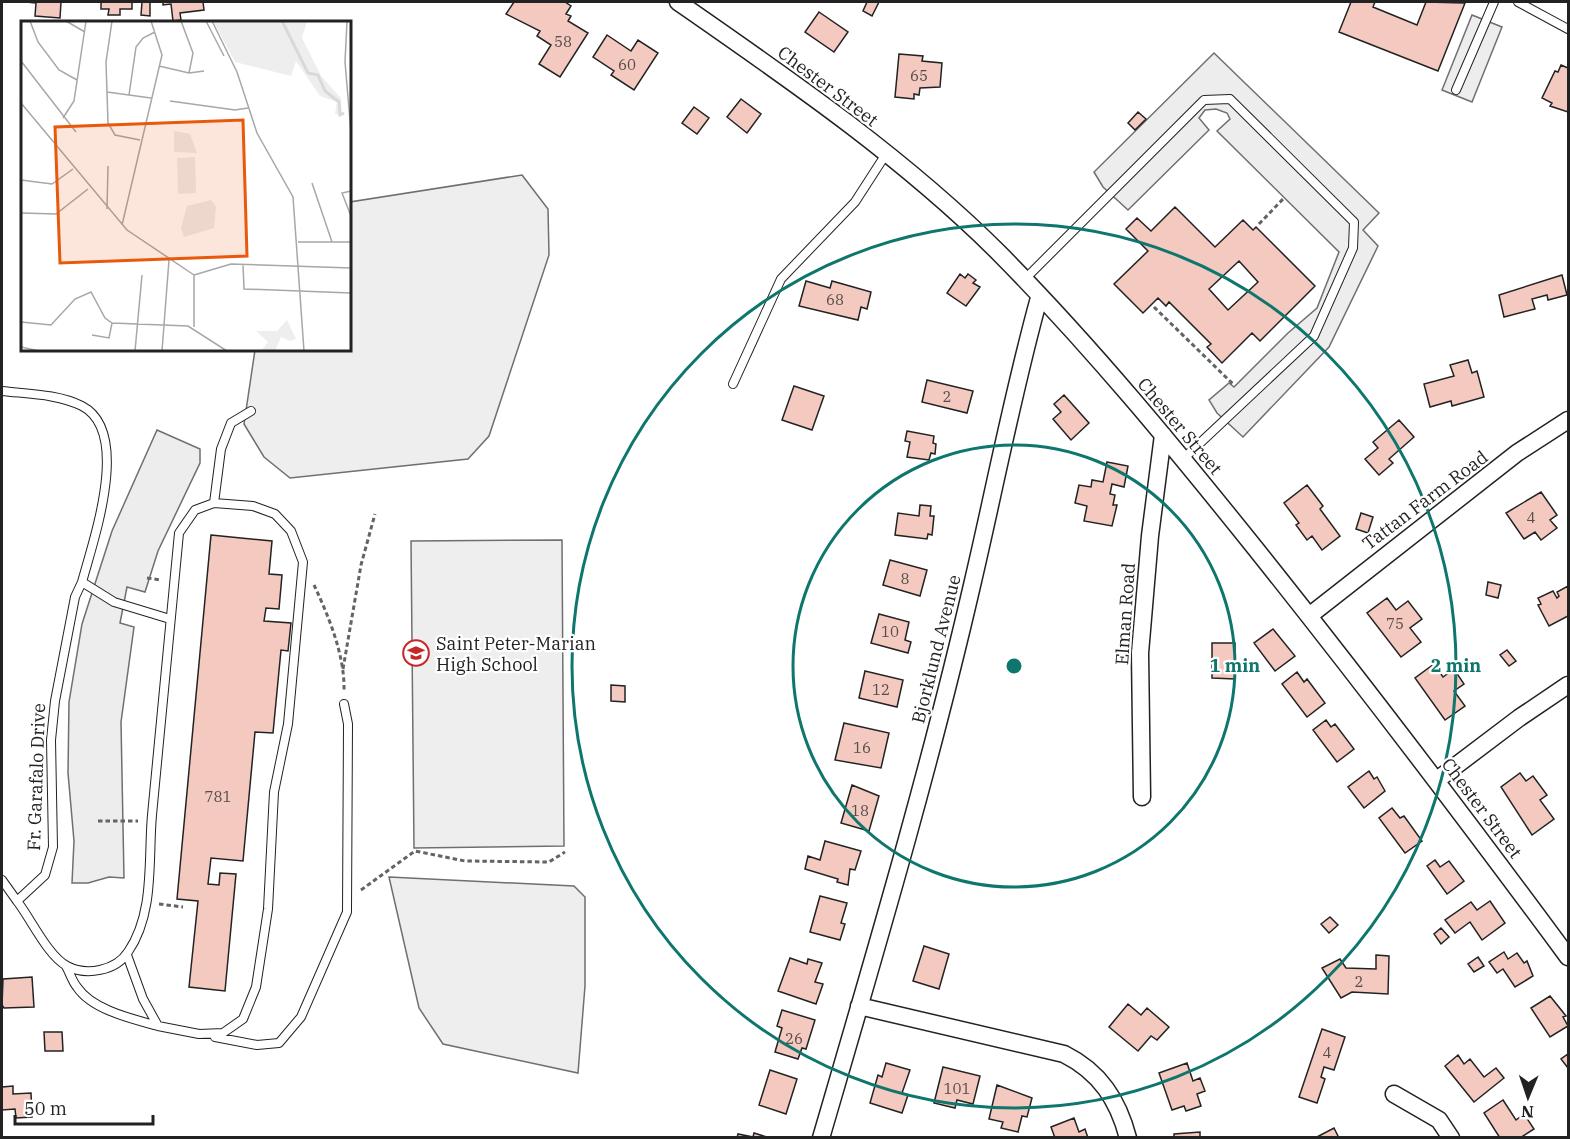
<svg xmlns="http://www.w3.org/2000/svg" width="1570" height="1139" font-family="'IBM Plex Serif',serif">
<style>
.green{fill:#eee;stroke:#6f6f6f;stroke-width:1.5}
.parking{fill:#ededed;stroke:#6f6f6f;stroke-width:1.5}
.building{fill:#f3c9c0;stroke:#222;stroke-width:1.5;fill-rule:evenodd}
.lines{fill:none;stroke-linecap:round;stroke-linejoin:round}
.lane-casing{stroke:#222;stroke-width:10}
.street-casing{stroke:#222;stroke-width:19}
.path{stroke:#646464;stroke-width:3;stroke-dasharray:4.5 3;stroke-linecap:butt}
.lane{stroke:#fff;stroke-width:8}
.street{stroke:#fff;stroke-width:16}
.ring{fill:none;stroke:#0f766e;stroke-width:3}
.labels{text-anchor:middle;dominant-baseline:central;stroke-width:4.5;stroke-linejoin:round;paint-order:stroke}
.number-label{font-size:15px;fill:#564c4a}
.street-label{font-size:18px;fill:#222;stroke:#fff}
.poi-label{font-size:18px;fill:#222;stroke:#fff;text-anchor:start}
.inset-river{fill:none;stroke:#d9d9d9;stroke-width:3}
.inset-road{fill:none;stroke:#a7a7a7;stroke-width:1.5}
.view{fill:#e8590c;fill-opacity:0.15;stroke:#e8590c;stroke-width:3}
.inset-edge{fill:none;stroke:#222;stroke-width:3}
.centre{fill:#0f766e;stroke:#fff;stroke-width:3}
.ring-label{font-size:18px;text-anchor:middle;font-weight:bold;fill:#0f766e;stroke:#fff;stroke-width:4.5;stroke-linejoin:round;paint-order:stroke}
</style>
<rect width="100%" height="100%" fill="#fff"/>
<path class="green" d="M522,175L548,209L549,255L489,436L468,459L290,478L264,457L244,424L255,350H350V202Z
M562,540L564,846L414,848L411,541Z
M389,877L574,886L585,897V986L578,1073L443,1044L419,1008Z"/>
<path class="parking" d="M1472,15L1502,27L1472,102L1442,90Z
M1214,53L1379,213L1363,230L1378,246L1329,347L1243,437L1217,413L1209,400L1229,383L1234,387L1288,333L1317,308L1339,252L1217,131L1230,119L1227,113L1216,109L1205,110L1199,118L1209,130L1128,210L1103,187L1094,172Z
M157,430L200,449V463L158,551L145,592L127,587L120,623L134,627L121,722L124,878L109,877L88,883H72L74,841L68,773L69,702L82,624L112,531Z"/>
<path class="building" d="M26,2H61L60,18L35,16L36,3Z
M101,2H132V9H120V15H108L109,9H101Z
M142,2H150V16L141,15Z
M163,2H203L204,10L180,13L181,20L173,21L171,4L163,5Z
M514,2H565L571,6L566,14L571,16L568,21L588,33L560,77L539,64L551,45L537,36L540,31L506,14Z
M867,2H879L872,16L863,11Z
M1351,2H1375L1373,7L1417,25L1426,2L1465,3L1438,71L1339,32Z
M819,12L848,32L834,52L805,32Z
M607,35L631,51L638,40L658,53L634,90L611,75L614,71L593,57Z
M899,54L923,56L922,61L942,63L940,87L920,88L919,95L914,94V99L895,97Z
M1561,65L1568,68V112L1550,106L1552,103L1542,98L1555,71L1558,72Z
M741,99L761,114L747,133L727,117Z
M694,107L709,118L697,134L682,123Z
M1138,112L1146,119L1135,130L1128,123Z
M1175,207L1215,247L1243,220L1253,230L1256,227L1315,286L1260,341L1252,333L1222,363L1207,347L1211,344L1169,302L1166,306L1158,298L1143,313L1114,284L1148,251L1126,229L1137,218L1151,231ZM1239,261L1258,282L1228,310L1209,289Z
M960,274L965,278L968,274L976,280L973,283L980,287L966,306L947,293Z
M1562,275L1567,295L1548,300L1547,295L1532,299L1535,309L1504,317L1499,295Z
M806,281L830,288L832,281L871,292L867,309L861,307L858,320L799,306Z
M1468,360L1472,373L1477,371L1484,397L1452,406L1451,401L1430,407L1424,384L1454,376L1450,365Z
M927,380L973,391L967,413L922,402Z
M794,386L824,396L812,430L782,420Z
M1064,395L1089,423L1071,440L1053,419L1061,412L1054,404Z
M1399,420L1414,437L1389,459L1393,463L1379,475L1365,459L1378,448L1373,442Z
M907,431L934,436L933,443L936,444L935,454L931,453L929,460L907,457L910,442L905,441Z
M1107,462L1128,466L1124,487L1112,484L1110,494L1115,495L1113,505H1117L1112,526L1084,521L1087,506L1075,503L1079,485L1091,487L1092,480L1103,482Z
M1307,485L1323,506L1320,509L1340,536L1322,550L1312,536L1307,540L1296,525L1299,523L1284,503Z
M1541,492L1557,515L1550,520L1557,528L1541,540L1535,532L1524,539L1506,513Z
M920,505L931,506L930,516H934L932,535L928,534L927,539L895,535L898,513L919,516Z
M1361,513L1373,517L1368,533L1356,529Z
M211,535L272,541L269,574L282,575L279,609L266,608L264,621L291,623L288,651L281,650L273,733L255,732L243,861L211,858L208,884L219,885L220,873L236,874L225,991L189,987L198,901L177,899Z
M890,560L927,570L920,596L883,585Z
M1488,582L1501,585L1498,598L1486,595Z
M1568,586V616L1549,626L1538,605L1541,604L1538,598L1553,591L1557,598L1559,596L1557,592Z
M1387,598L1396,610L1408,601L1422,619L1410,628L1421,642L1401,657L1367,613Z
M879,614L909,622L905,640L911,642L908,653L871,643Z
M1273,629L1295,656L1275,671L1254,643Z
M1212,643H1235V679L1212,678Z
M1507,650L1516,661L1509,666L1500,655Z
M1434,664L1443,677L1454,669L1464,684L1454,691L1465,706L1445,720L1415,678Z
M865,671L903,680L897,707L859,698Z
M1297,672L1304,682L1307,679L1325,703L1307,717L1282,684Z
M611,685L625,686V702L611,701Z
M1326,720L1331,727L1335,724L1354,749L1337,762L1313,730Z
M844,723L889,733L881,768L835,760Z
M1369,771L1374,779L1377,777L1385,791L1364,808L1348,787Z
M1520,773L1526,781L1533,776L1547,795L1540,800L1554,819L1532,835L1501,787Z
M852,785L879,796L869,831L841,823Z
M1392,808L1400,818L1404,816L1422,841L1405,853L1379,818Z
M825,841L861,851L855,870L850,869L848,885L837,882L838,879L805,869L808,856L820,860Z
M1435,860L1440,867L1449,861L1464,881L1447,894L1427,866Z
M820,896L847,903L841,923L845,924L840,940L810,932Z
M1490,901L1505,923L1482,940L1470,922L1455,933L1445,920L1471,902L1477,910Z
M1330,917L1338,925L1329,933L1321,924Z
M1441,928L1449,937L1441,944L1434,934Z
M924,946L949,954L939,989L913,981Z
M1504,952L1508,959L1517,953L1524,963L1527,961L1533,976L1515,987L1503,969L1497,973L1489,962Z
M1376,955L1389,956L1388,994L1352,992L1341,998L1322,968L1340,959L1346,968L1376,969Z
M1478,957L1484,966L1474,972L1468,964Z
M790,958L807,964L808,959L822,963L815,982L823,984L816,1004L778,991Z
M32,977L34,1007L4,1008L2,1005L3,979Z
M1550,996L1566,1016L1563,1017L1568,1026L1550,1037L1531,1008Z
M1128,1004L1141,1015L1147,1008L1169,1027L1157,1040L1151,1036L1138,1051L1109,1027Z
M782,1010L815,1020L806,1049L802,1048L798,1059L775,1052L782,1028L777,1026Z
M1322,1029L1345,1037L1334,1070L1324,1067L1321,1077L1325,1079L1317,1103L1299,1097Z
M44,1032H62L63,1051H45Z
M1568,1054V1068L1561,1059Z
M1458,1055L1464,1064L1470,1059L1484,1077L1496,1068L1504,1078L1474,1102L1445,1066Z
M886,1063L910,1070L902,1093L908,1095L902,1113L870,1103L878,1075L882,1077Z
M1187,1063L1193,1081L1200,1078L1205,1091L1197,1094L1201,1106L1186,1111L1184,1106L1172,1110L1159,1073Z
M943,1067L980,1076L973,1104L957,1100L955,1108L934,1103Z
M770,1070L797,1079L786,1114L759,1105Z
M997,1085L1032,1098L1027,1117L1022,1116L1018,1132L1001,1128L1003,1122L989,1119Z
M13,1086V1094L31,1093L32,1117L16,1118L15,1109L2,1110V1087Z
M1503,1100L1516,1120L1524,1114L1534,1129L1520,1138H1500L1484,1113Z
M1074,1118L1079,1132L1085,1129L1088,1138H1055L1051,1127Z
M1334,1128L1339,1138H1315Z
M1200,1132V1138H1174V1134Z
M754,1133L770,1138H737L738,1134L753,1137Z"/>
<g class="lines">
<g class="lane-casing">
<path id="lane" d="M1518,2L1568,29
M1456,90L1494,2
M1024,280L1204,100L1230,99L1354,222L1353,248L1314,336L1183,459
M733,384L781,279L855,202L886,154
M2,391C28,394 58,394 82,406C132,432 93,541 82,582L75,597L55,701L51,740L53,847L45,875L17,901L2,880
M214,503L221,449L231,423L251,411
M82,582L114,602L170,619
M17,901C31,919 48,956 67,966C86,976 116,971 128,952C155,913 148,859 152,815C161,721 170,627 179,533L195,510L214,503L253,506L275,514L291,531L303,562L288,724L274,792L268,909L256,987L243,1019L223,1033L199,1034L158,1026
M66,966C70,973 72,981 77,987C92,1010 133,1019 158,1026L143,999L127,955
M215,1037L257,1045L279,1043L301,1017L347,912L348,724L344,704"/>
</g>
<g class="street-casing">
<path id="street" d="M678,2C789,79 904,158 1000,254C1091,346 1174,447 1255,548C1362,682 1466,819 1568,957
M1309,616L1517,453L1568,420
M1437,780L1519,718L1568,685
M1142,797L1140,653L1150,536L1163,435
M859,1006L1064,1054C1100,1072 1118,1100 1128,1138
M1394,1094L1439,1120L1451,1138
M821,1138C875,953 930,768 973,581C995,487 1013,392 1039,298"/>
</g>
<path class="path" d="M1259,224L1283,199
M1154,307L1234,385
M147,578L161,580
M314,585C329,617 345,656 344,691
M343,669L361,565L375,514
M98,821H138
M361,890L415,851L465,861L549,862L565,852
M159,904L183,907"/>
<use href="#lane" class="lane"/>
<use href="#street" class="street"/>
</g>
<g class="ring">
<circle cx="1014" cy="666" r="221"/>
<circle cx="1014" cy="666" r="442"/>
</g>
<defs>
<g id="school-ring" transform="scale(1.35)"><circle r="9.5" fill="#fff" stroke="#c62828" stroke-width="1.5"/><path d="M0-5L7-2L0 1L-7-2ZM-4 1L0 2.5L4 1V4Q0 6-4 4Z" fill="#c62828"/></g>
</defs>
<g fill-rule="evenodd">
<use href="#school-ring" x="416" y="653"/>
</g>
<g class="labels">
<g class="number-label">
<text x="563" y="41">58</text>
<text x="627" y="64">60</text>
<text x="919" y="75">65</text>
<text x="835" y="299">68</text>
<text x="947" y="396">2</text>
<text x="1531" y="517">4</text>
<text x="905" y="578">8</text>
<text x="1395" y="623">75</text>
<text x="890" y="631">10</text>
<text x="881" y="689">12</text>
<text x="862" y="747">16</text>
<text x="218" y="796">781</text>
<text x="860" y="810">18</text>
<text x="1359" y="981">2</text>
<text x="794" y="1038">26</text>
<text x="1327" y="1052">4</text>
<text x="957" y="1088">101</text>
</g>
<g class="street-label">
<text transform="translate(828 86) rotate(37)">Chester Street</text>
<text transform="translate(1180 426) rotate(50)">Chester Street</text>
<text transform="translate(1425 500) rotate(-37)">Tattan Farm Road</text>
<text transform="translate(1125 614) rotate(-86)">Elman Road</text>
<text transform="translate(936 649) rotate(-76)">Bjorklund Avenue</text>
<text transform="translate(36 777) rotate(-88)">Fr. Garafalo Drive</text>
<text transform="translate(1482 808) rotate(53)">Chester Street</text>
</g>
<g class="poi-label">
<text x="436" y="643">Saint Peter-Marian<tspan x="436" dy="21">High School</tspan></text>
</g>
</g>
<g transform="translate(21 21)">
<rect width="330" height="330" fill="#fff"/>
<path d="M192,0H286L281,17L300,55L320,77L321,95L314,93L316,81L299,75L275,40L270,55L214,41ZM153,110L169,113L176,132L153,131ZM174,136L175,172L157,173L156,137ZM190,179L195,186L193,207L163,216L160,207L166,185ZM266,299L275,318L269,320L260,316L254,330H240L247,321L235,310H256Z" fill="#eee"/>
<path class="inset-river" d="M261,0L287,52L297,54L304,70L318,81L319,94L323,92"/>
<path class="inset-road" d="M9,0L17,21L38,49L56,59M45,0L64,11M91,0L85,41L87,102L94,114L119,119M160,0L172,32L168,52M185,0L203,35M191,0L216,51L236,112L272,176L283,330M326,0L324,41L330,111M0,40L55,111M138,45L168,52L183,50M86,71L130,77M108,74L115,26L122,17L134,11M149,80L214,89L227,87M0,82L106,209L173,254M42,97L53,80L65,0M0,159L31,163L52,148M291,162L311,221M330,170L321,172L330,195M86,188L87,145M0,192L35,193L67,168M101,204L141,34L130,0M277,221H330M222,243L223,268L330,272M173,254L210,243L330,247M173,254V306M0,301L30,304L54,278L70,271L84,297L91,302L167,305L206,330M71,314L88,317L91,302M0,326L18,330M114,330L121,254M141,330L148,239"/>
<path class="view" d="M222,99L226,235L39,242L34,106Z"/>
<rect width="330" height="330" class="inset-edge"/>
</g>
<circle cx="1014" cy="666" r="9" class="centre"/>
<g class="ring-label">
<text x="1235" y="672">1 min</text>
<text x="1456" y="672">2 min</text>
</g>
<rect width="1570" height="1139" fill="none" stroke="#222222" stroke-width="6"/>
<g transform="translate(1528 1097) rotate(182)" stroke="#ffffff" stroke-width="4.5" paint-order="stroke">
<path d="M0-4.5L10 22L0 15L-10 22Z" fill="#222222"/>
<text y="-9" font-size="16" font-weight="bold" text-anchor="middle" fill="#222222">N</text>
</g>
<path d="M15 1115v9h138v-9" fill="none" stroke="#222222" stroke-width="3"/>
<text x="24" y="1115" font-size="18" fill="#222222" stroke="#ffffff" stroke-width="4.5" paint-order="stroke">50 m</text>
</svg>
